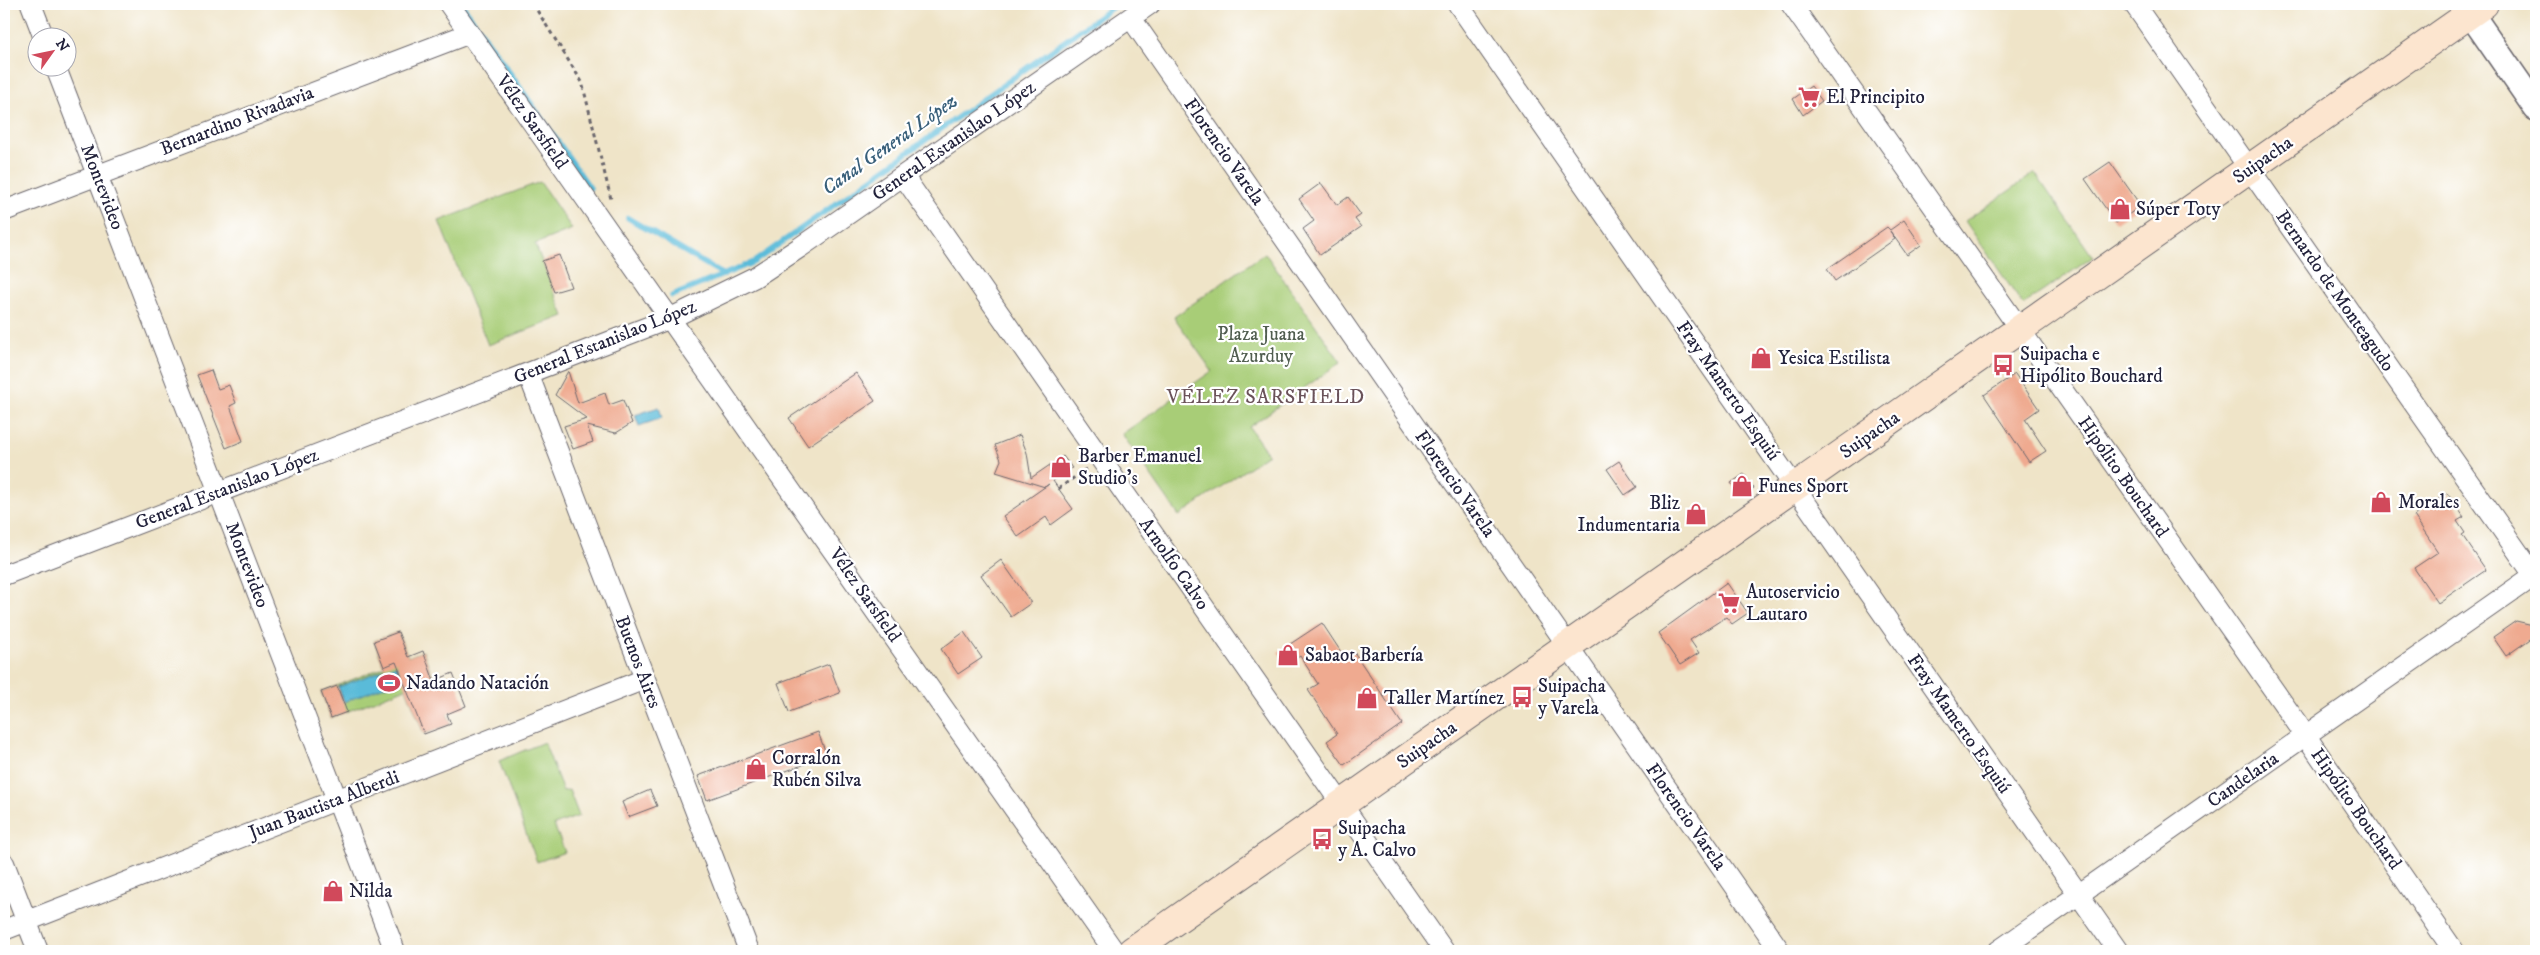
<svg xmlns="http://www.w3.org/2000/svg" width="2540" height="955" font-family="'IM FELL DW Pica',serif">
<style>
.green{fill:#a8cd77;stroke:#657859}
.water{fill:#5abbd9;stroke:#3e6e8a}
.lines{fill:none;stroke-linecap:round;stroke-linejoin:round}
.stream{stroke:#5abbd9;stroke-width:5.5}
.building{fill:#efaa90}
.minor-casing{stroke:#6a666c;stroke-width:22}
.tertiary-casing{stroke:#6a666c;stroke-width:28}
.secondary-casing{stroke:#6a666c;stroke-width:30}
.path{stroke:#6a666c;stroke-width:3;stroke-dasharray:4 4;stroke-linecap:butt}
.minor{stroke:#fff;stroke-width:20}
.tertiary{stroke:#fff;stroke-width:25}
.secondary{stroke:#fce5cf;stroke-width:28}
.labels{text-anchor:middle;dominant-baseline:central;stroke-width:4.5;stroke-linejoin:round;paint-order:stroke}
.poi-label{font-size:19px;fill:#22223b;stroke:#fff;text-anchor:start}
.street-label{font-size:19px;fill:#22223b;stroke:#fff}
.park-label{font-size:19px;fill:#515e50;stroke:#fff}
.water-label{font-size:20px;font-style:italic;fill:#385f7a;stroke:#fff}
.neighbourhood-label{font-size:20px;letter-spacing:1px;fill:#6a5259;stroke:#fff}
</style>
<rect width="100%" height="100%" fill="#fff"/>
<filter id="ink" filterUnits="userSpaceOnUse"><feTurbulence type="fractalNoise" baseFrequency=".02" numOctaves="2"/><feDisplacementMap in="SourceGraphic" scale="10" xChannelSelector="R" yChannelSelector="G"/><feConvolveMatrix kernelMatrix="1 2 1 2 8 2 1 2 1" color-interpolation-filters="sRGB"/></filter>
<filter id="wash" filterUnits="userSpaceOnUse"><feTurbulence type="fractalNoise" baseFrequency=".0096" numOctaves="4" result="noise"/><feDisplacementMap in="SourceGraphic" scale="20" xChannelSelector="R" yChannelSelector="G"/><feGaussianBlur stdDeviation="1.12" result="paint"/><feColorMatrix in="noise" values="0 0 0 0 0 0 0 0 0 0 0 0 0 0 0 0 0 1.4 0 .05"/><feComposite in="paint" operator="in"/></filter>
<g filter="url(#wash)">
<rect width="100%" height="100%" fill="#efe4c8"/>
<path class="green" d="M2035,173L2093,257L2023,305L1965,221Z
M540,182L572,229L535,244L564,316L488,345L439,221Z
M1265,253L1341,362L1249,427L1268,454L1179,516L1122,434L1212,371L1174,317Z
M398,632L408,657L423,651L451,724L424,734L406,688L331,718L321,692L384,667L374,641Z
M544,742L563,791L569,790L579,816L554,825L565,852L537,862L499,761Z"/>
<path class="water" d="M659,407L662,418L639,426L635,415Z
M396,665L402,679L344,702L338,687Z"/>
<g class="lines">
<path class="stream" d="M462,4L590,188
M628,218L724,275
M672,296L754,262L1117,4"/>
</g>
<g id="blocks">
<path class="building" d="M1811,86L1822,101L1803,115L1793,99Z
M2110,162L2141,206L2116,223L2085,179Z
M1321,183L1337,205L1348,197L1361,215L1355,219L1361,227L1320,255L1303,229L1314,221L1299,199Z
M1904,220L1921,245L1907,255L1890,231L1895,239L1835,281L1827,269L1887,227L1890,230Z
M559,255L571,287L554,292L542,261Z
M211,370L218,389L229,385L236,403L230,406L243,441L226,448L197,375Z
M568,371L578,403L605,393L609,405L623,400L632,423L616,433L587,426L593,442L573,449L564,426L587,419L555,395Z
M856,373L875,401L808,446L789,418Z
M2015,374L2039,409L2025,419L2046,451L2029,462L1984,395Z
M1020,435L1027,453L1031,478L1063,456L1072,468L1053,481L1073,509L1051,525L1046,517L1018,537L1003,516L1049,484L1045,487L996,472L1001,460L995,445Z
M1619,461L1637,487L1625,495L1607,469Z
M1744,474L1754,488L1741,497L1731,483Z
M2447,493L2464,517L2457,521L2465,533L2462,535L2486,570L2438,603L2414,568L2438,552L2414,516Z
M1001,560L1031,603L1011,617L981,575Z
M1727,583L1748,613L1732,624L1726,617L1690,640L1699,653L1680,665L1658,633Z
M2516,621L2533,625L2536,635L2506,656L2493,637Z
M1322,623L1345,658L1354,652L1402,724L1344,765L1327,741L1337,734L1308,690L1318,684L1300,656L1287,665L1278,652Z
M398,632L408,657L423,651L434,681L453,673L466,706L447,714L451,724L424,734L396,662L384,667L374,641Z
M964,632L982,658L958,674L941,649Z
M829,664L840,693L789,712L778,683Z
M337,686L347,712L331,718L321,692Z
M818,732L827,756L707,800L698,776Z
M650,790L657,806L628,817L622,802Z"/>
</g>
</g>
<g filter="url(#ink)">
<use href="#blocks" fill-opacity="0" stroke="#6a666c" stroke-width="1"/>
<g class="lines">
<g class="minor-casing">
<path id="minor" d="M31,4L44,38
M449,4L1114,951
M1458,4L2118,951
M1791,4L2306,736L2454,951
M2134,4L2536,578
M1131,18L1780,951
M56,68L395,951
M904,177L1444,951
M4,211L470,33
M528,373L749,951
M4,575L671,318L755,277L799,248L1150,4
M4,863L38,951
M4,930L645,679
M1998,951L2536,574"/>
</g>
<g class="tertiary-casing">
<path id="tertiary" d="M2464,4L2536,108"/>
</g>
<g class="secondary-casing">
<path id="secondary" d="M1132,951L2484,4"/>
</g>
<path class="path" d="M533,4L582,82L611,199
M1058,489L1086,469"/>
<use href="#minor" class="minor"/>
<use href="#tertiary" class="tertiary"/>
<use href="#secondary" class="secondary"/>
</g>
</g>
<defs>
<g id="supermarket-bare" transform="scale(1.725)"><path d="M-6-5.5h2.5l.6 2H6L4.5 2H-2.5L-4.4-4H-6ZM-1.5 3.2a1.3 1.3 0 1 0 .1 0ZM3 3.2a1.3 1.3 0 1 0 .1 0Z" fill="#d1495b" stroke="#fff" stroke-width="2.5" paint-order="stroke"/></g>
<g id="shop-bare" transform="scale(1.725)"><path d="M-5-2.5h2.3a2.7 3.5 0 0 1 5.4 0H5L5.5 6h-11ZM-1.5-2.5h3a1.5 2.3 0 0 0-3 0Z" fill="#d1495b" stroke="#fff" stroke-width="2.5" paint-order="stroke"/></g>
<g id="bus-bare" transform="scale(1.725)"><path d="M-5-6H5V4H4V6H2V4H-2V6H-4V4H-5ZM-3.5-4V0h7V-4ZM-3.5 1.2v1.5H-2V1.2ZM2 1.2v1.5H3.5V1.2Z" fill="#d1495b" stroke="#fff" stroke-width="2.5" paint-order="stroke"/></g>
<g id="stadium-bare" transform="scale(1.725)"><path d="M0-5a6.5 5 0 1 0 0 10a6.5 5 0 1 0 0-10ZM-3.5-1.8h7v3.6h-7Z" fill="#d1495b" stroke="#fff" stroke-width="2.5" paint-order="stroke"/></g>
</defs>
<g fill-rule="evenodd">
<use href="#supermarket-bare" x="1809" y="97"/>
<use href="#shop-bare" x="2120" y="209"/>
<use href="#shop-bare" x="1761" y="358"/>
<use href="#bus-bare" x="2003" y="365"/>
<use href="#shop-bare" x="1061" y="467"/>
<use href="#shop-bare" x="1742" y="486"/>
<use href="#shop-bare" x="2381" y="502"/>
<use href="#shop-bare" x="1696" y="514"/>
<use href="#supermarket-bare" x="1729" y="603"/>
<use href="#shop-bare" x="1288" y="655"/>
<use href="#stadium-bare" x="389" y="683"/>
<use href="#bus-bare" x="1522" y="697"/>
<use href="#shop-bare" x="1367" y="698"/>
<use href="#shop-bare" x="756" y="769"/>
<use href="#bus-bare" x="1322" y="839"/>
<use href="#shop-bare" x="333" y="891"/>
</g>
<g class="labels">
<g class="poi-label">
<text x="1826" y="97">El Principito</text>
<text x="2136" y="209">Súper Toty</text>
<text x="2020" y="354">Suipacha e<tspan x="2020" dy="22">Hipólito Bouchard</tspan></text>
<text x="1778" y="358">Yesica Estilista</text>
<text x="1078" y="456">Barber Emanuel<tspan x="1078" dy="22">Studio's</tspan></text>
<text x="1758" y="486">Funes Sport</text>
<text x="2398" y="502">Morales</text>
<text x="1680" y="503" text-anchor="end">Bliz<tspan x="1680" dy="22">Indumentaria</tspan></text>
<text x="1746" y="592">Autoservicio<tspan x="1746" dy="22">Lautaro</tspan></text>
<text x="1305" y="655">Sabaot Barbería</text>
<text x="406" y="683">Nadando Natación</text>
<text x="1538" y="686">Suipacha<tspan x="1538" dy="22">y Varela</tspan></text>
<text x="1384" y="698">Taller Martínez</text>
<text x="772" y="758">Corralón<tspan x="772" dy="22">Rubén Silva</tspan></text>
<text x="1338" y="828">Suipacha<tspan x="1338" dy="22">y A. Calvo</tspan></text>
<text x="349" y="891">Nilda</text>
</g>
<g class="street-label">
<text transform="translate(237 121) rotate(-21)">Bernardino Rivadavia</text>
<text transform="translate(532 122) rotate(55)">Vélez Sarsfield</text>
<text transform="translate(954 141) rotate(-35)">General Estanislao López</text>
<text transform="translate(1224 152) rotate(55)">Florencio Varela</text>
<text transform="translate(2263 160) rotate(-35)">Suipacha</text>
<text transform="translate(102 187) rotate(69)">Montevideo</text>
<text transform="translate(2335 291) rotate(55)">Bernardo de Monteagudo</text>
<text transform="translate(605 342) rotate(-22)">General Estanislao López</text>
<text transform="translate(1728 391) rotate(55)">Fray Mamerto Esquiú</text>
<text transform="translate(1870 435) rotate(-35)">Suipacha</text>
<text transform="translate(2123 477) rotate(55)">Hipólito Bouchard</text>
<text transform="translate(1455 484) rotate(55)">Florencio Varela</text>
<text transform="translate(227 489) rotate(-21)">General Estanislao López</text>
<text transform="translate(1174 564) rotate(55)">Arnolfo Calvo</text>
<text transform="translate(247 565) rotate(69)">Montevideo</text>
<text transform="translate(865 595) rotate(55)">Vélez Sarsfield</text>
<text transform="translate(638 662) rotate(69)">Buenos Aires</text>
<text transform="translate(1959 724) rotate(55)">Fray Mamerto Esquiú</text>
<text transform="translate(1427 745) rotate(-35)">Suipacha</text>
<text transform="translate(2243 780) rotate(-35)">Candelaria</text>
<text transform="translate(324 805) rotate(-21)">Juan Bautista Alberdi</text>
<text transform="translate(2356 809) rotate(55)">Hipólito Bouchard</text>
<text transform="translate(1686 817) rotate(55)">Florencio Varela</text>
</g>
<g class="park-label">
<text x="1261" y="334">Plaza Juana<tspan x="1261" dy="22">Azurduy</tspan></text>
</g>
<g class="water-label">
<text transform="translate(890 145) rotate(-35)">Canal General López</text>
</g>
<g class="neighbourhood-label">
<text x="1266" y="397">VÉLEZ SARSFIELD</text>
</g>
</g>
<rect width="2540" height="955" fill="none" stroke="#fff" stroke-width="20"/>
<g transform="translate(52 52) rotate(57)"><circle r="24" fill="#ffffff" stroke="#a7a7b1"/>
<path d="M0-4L9 19L0 12L-9 19Z" fill="#d1495b"/>
<text y="-8" font-size="14" font-weight="bold" text-anchor="middle" fill="#22223b">N</text>
</g>
</svg>
